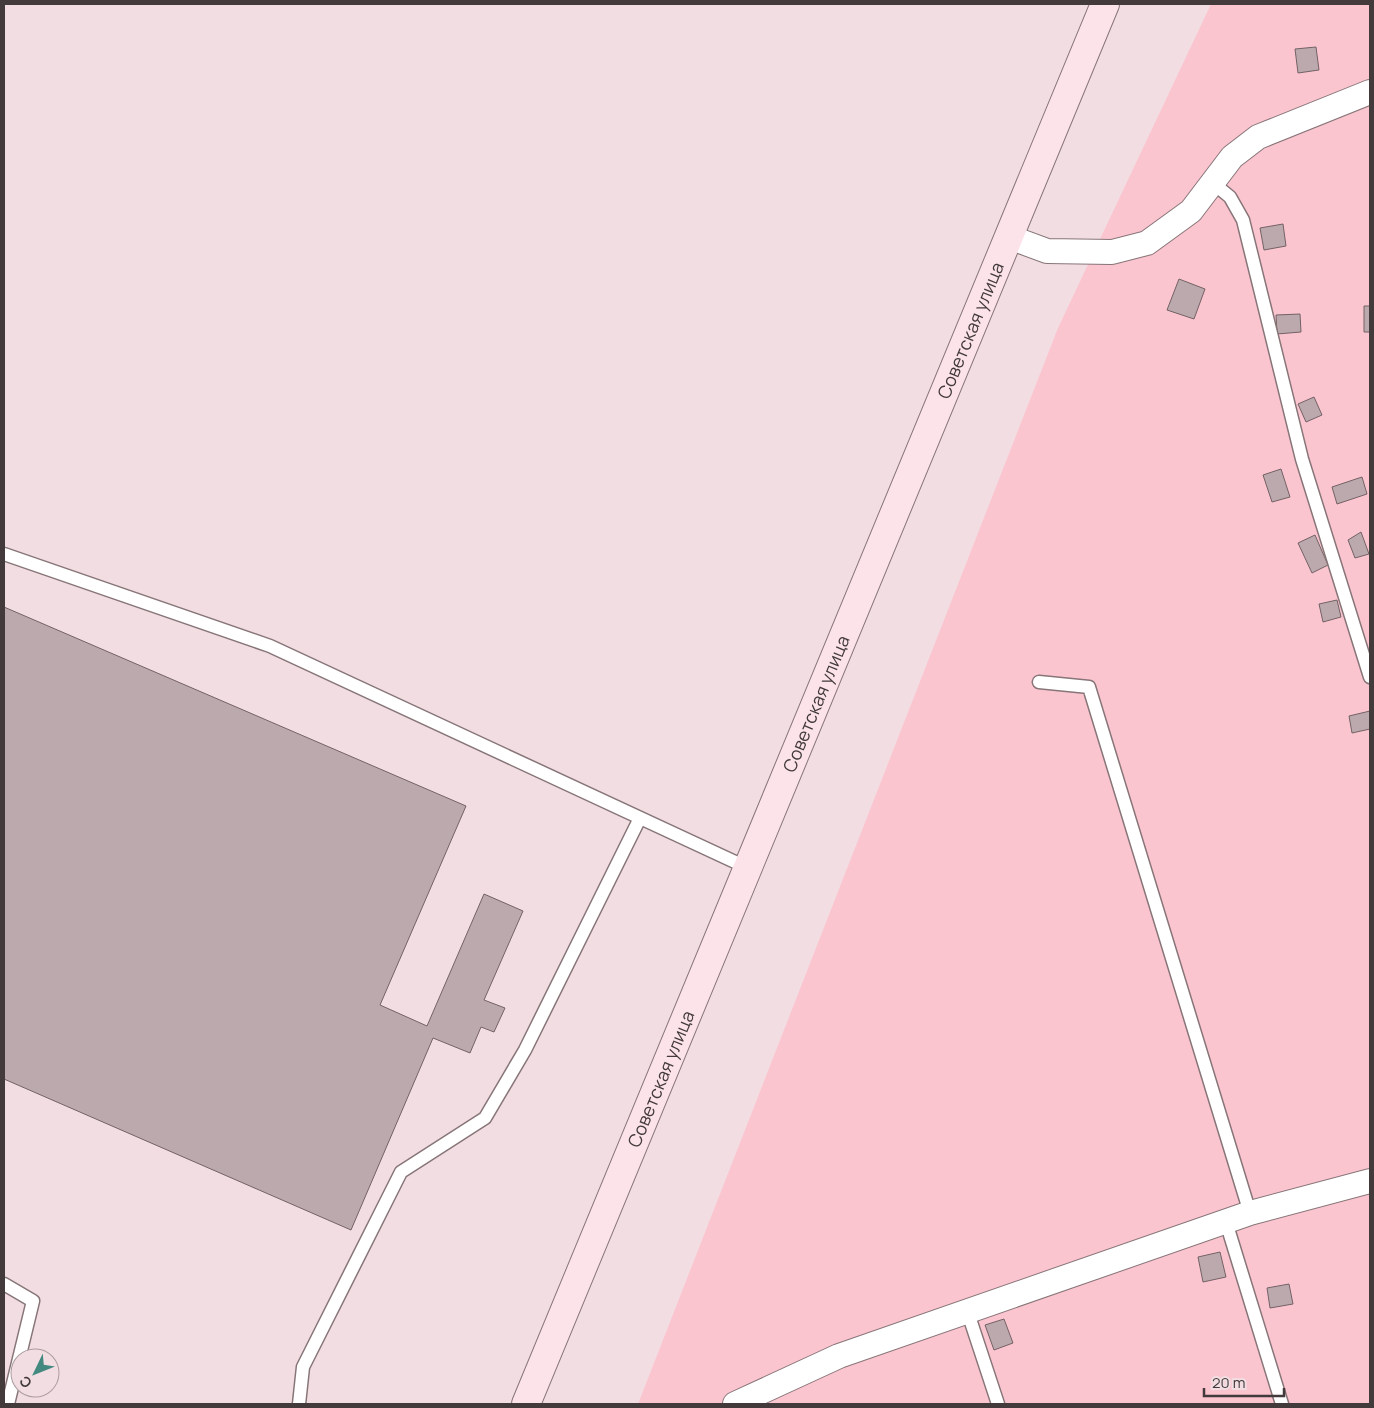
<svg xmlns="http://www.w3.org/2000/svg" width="1374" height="1408" font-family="Manrope,sans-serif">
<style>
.green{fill:#fbc5d0}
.building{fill:#bca9ad;stroke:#736265}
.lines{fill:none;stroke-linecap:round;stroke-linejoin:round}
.service-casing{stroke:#877578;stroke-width:15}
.minor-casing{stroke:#877578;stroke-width:26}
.secondary-casing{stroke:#877578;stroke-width:30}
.service{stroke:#fff;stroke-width:12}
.minor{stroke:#fff;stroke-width:24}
.secondary{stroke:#fce3e9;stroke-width:28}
.labels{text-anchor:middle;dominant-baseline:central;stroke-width:4;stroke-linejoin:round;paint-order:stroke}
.street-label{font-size:18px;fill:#423a3b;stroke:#f2dee2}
</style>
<rect width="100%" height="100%" fill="#f2dee2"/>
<path class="green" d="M1211,4H1370V1404H638L1058,328Z"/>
<path class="building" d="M1316,47L1319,70L1298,73L1295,49Z
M1283,224L1286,246L1264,250L1260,228Z
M1179,279L1205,289L1194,319L1167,310Z
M1364,306H1370V332H1364Z
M1300,314L1301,332L1277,334L1276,315Z
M1314,397L1322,415L1306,422L1298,404Z
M1281,469L1290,497L1272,502L1263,475Z
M1362,477L1367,494L1337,504L1332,487Z
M1361,532L1369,554L1355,558L1348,540Z
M1315,535L1328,565L1312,573L1298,543Z
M1337,600L1341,617L1323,622L1319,604Z
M4,607L466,806L380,1005L427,1026L484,894L523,911L484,1000L505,1008L494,1032L481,1027L470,1053L433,1038L351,1230L4,1079Z
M1370,711V729L1352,733L1349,716Z
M1220,1252L1226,1277L1203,1282L1198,1257Z
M1289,1284L1293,1304L1270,1308L1267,1288Z
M1004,1319L1013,1343L994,1350L985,1325Z"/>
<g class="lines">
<g class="service-casing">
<path id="service" d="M1213,183L1230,197L1243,220L1302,459L1370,677
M4,554L270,646L748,868
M1039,682L1089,687L1250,1213
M1226,1222L1282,1404
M4,1284L33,1301L8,1404
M968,1313L998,1404
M299,1404L303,1367L401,1172L485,1118L525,1050L640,818"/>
</g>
<g class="minor-casing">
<path id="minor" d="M1009,237L1047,251L1112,252L1147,243L1191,211L1232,157L1258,137L1370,92
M735,1404L839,1356L1250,1213L1370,1181"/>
</g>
<g class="secondary-casing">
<g id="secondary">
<path id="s1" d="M526,1404L1105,4"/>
</g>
</g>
<use href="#service" class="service"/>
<use href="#minor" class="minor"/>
<use href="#secondary" class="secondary"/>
</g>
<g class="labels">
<g class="street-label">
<text stroke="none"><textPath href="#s1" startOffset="1162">Советская улица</textPath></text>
<text stroke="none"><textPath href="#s1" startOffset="758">Советская улица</textPath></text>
<text stroke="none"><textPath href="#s1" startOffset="352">Советская улица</textPath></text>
</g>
</g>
<rect width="1374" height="1408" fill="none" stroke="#423a3b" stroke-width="10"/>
<g transform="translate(35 1373) rotate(227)"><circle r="24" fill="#f2dee2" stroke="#ac9c9f"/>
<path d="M0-4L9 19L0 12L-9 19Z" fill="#438980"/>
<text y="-8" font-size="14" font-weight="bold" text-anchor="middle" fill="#423a3b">С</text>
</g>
<path d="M1204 1388v8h80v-8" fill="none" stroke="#423a3b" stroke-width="2.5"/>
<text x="1212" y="1388" font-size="15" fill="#423a3b" stroke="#f2dee2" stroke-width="4" paint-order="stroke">20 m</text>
</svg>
